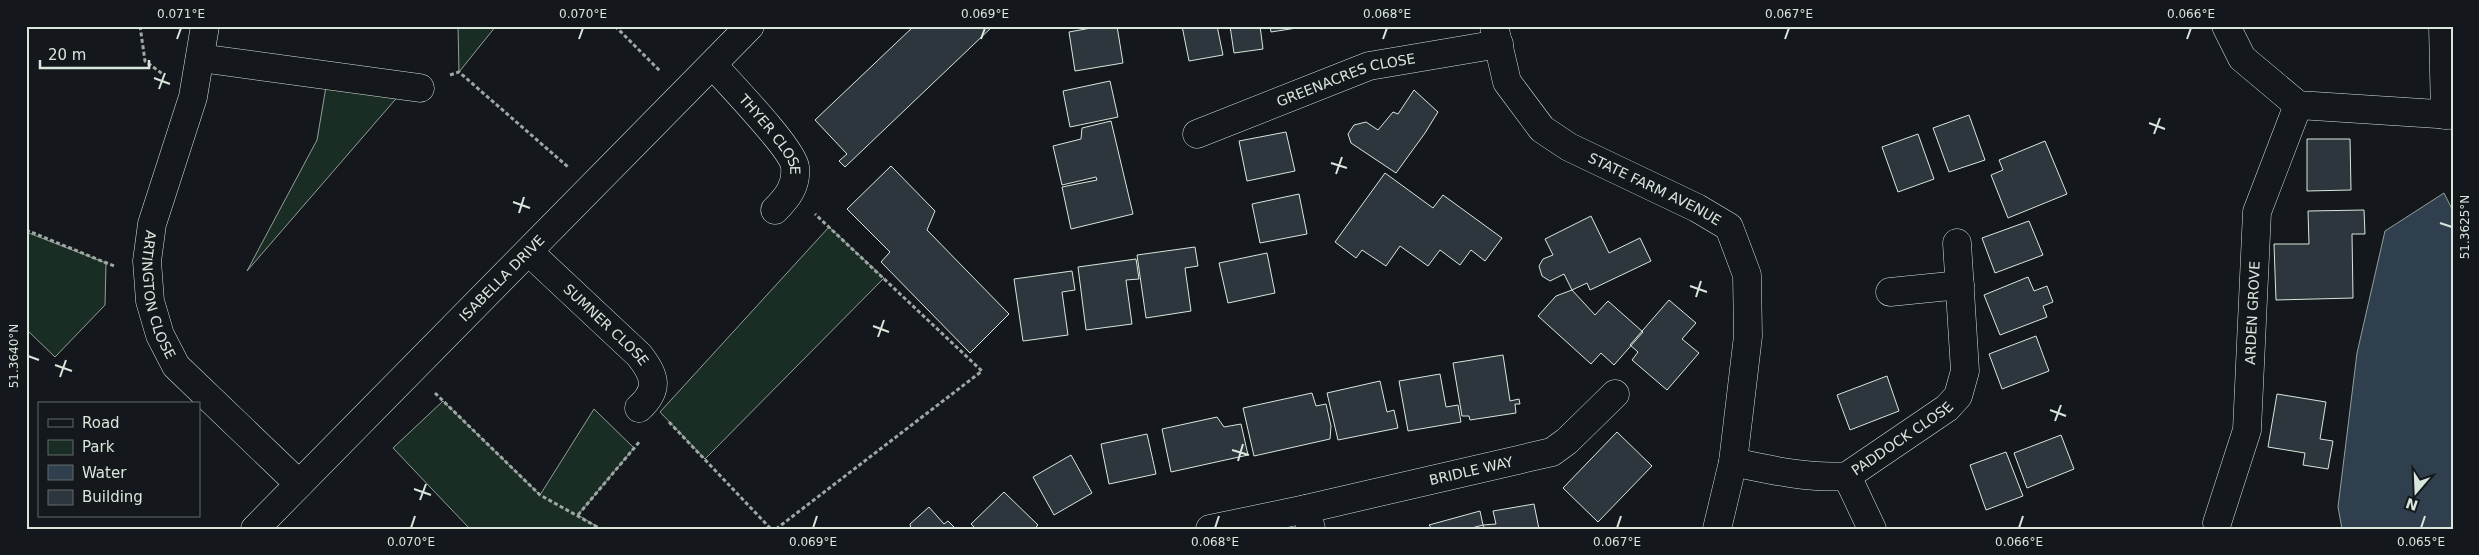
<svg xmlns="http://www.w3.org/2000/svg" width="2479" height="555" font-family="'DejaVu Sans',sans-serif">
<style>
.green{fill:#1a2d24;stroke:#939e99}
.water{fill:#2f3f4d;stroke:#939e99}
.building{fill:#2c363c;stroke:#d8e6dc}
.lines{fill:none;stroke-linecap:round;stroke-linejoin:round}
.minor-casing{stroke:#d8e6dc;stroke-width:29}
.path{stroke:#9da8a2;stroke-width:3;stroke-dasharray:4 2.5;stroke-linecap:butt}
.minor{stroke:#14181c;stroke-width:28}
.ticks{fill:none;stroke:#d8e6dc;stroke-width:2}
.labels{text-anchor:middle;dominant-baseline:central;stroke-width:4;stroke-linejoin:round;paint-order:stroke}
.street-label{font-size:14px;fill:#d8e6dc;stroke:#14181c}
.neatline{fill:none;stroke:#d8e6dc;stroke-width:2}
.ticks-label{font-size:12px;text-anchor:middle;fill:#d8e6dc}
</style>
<rect width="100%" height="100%" fill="#14181c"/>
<path class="green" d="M458,26H496L459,72Z
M328,75L407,86L247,271L317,140Z
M829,227L884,278L705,459L660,412Z
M26,232L106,263L105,305L55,357L26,329Z
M443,401L540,495L594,409L634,448L578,515L601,529H470L393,448Z"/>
<path class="water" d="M2444,193L2453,211V529H2342L2338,507L2357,353L2385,231Z"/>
<path class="building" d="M914,26H993L845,167L839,161L847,154L815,120Z
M1102,26H1117L1123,63L1075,71L1069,32Z
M1182,26H1217L1223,55L1189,61Z
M1230,26H1260L1263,49L1234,53Z
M1270,26H1309L1271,32Z
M1110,81L1118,117L1070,127L1063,91Z
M1414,90L1438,112L1425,133L1396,173L1351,143L1348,134L1354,125L1366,122L1378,130L1393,112L1398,114Z
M1969,115L1985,160L1949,172L1933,128Z
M1111,121L1133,214L1071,229L1062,187L1097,180L1096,177L1062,185L1053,146L1081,139L1082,128Z
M1286,132L1295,171L1247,181L1239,141Z
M1918,134L1934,179L1898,192L1882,147Z
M2307,139H2350L2351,190L2307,191Z
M2045,141L2067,194L2008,218L1991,175L2003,170L1999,160Z
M891,166L935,211L927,230L1009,314L970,353L881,262L890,252L847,209Z
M1385,173L1433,208L1443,195L1502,238L1485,261L1471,250L1460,265L1440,250L1428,266L1400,246L1386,266L1362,250L1356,258L1335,242Z
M1299,194L1307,234L1260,243L1252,204Z
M2364,210L2365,234H2352L2353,298L2276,300L2274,244H2309L2308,211Z
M1591,216L1609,253L1640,238L1651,261L1590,290L1587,283L1572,290L1564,274L1550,281L1542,276L1539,266L1543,259L1553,255L1545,239Z
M2029,221L2043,255L1995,273L1982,238Z
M1195,247L1198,266L1185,268L1191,311L1146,318L1137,255Z
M1267,253L1275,293L1228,303L1219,263Z
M1136,259L1139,279L1126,280L1132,324L1086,330L1078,267Z
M1072,271L1075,290L1062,292L1068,335L1023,341L1014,279Z
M2028,277L2034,291L2047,286L2053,302L2043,306L2047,317L2000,335L1984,295Z
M1572,290L1595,315L1608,301L1643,332L1614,365L1601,353L1591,364L1538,316L1556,296Z
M1669,300L1696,323L1682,339L1699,353L1667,390L1632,360L1638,352L1630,345Z
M2036,336L2049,371L2002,389L1989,354Z
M1503,355L1510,401L1519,399L1520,404H1515L1516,413L1470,420L1469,416H1462L1453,363Z
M1440,374L1446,407L1458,405L1461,422L1408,431L1399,381Z
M1887,376L1899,411L1850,430L1837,395Z
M1380,381L1387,412L1394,410L1398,428L1338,440L1327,393Z
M1312,393L1316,406L1326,404L1331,426L1330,439L1254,456L1243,408Z
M2277,394L2326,402L2320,439L2333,441L2328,469L2303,465L2305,453L2268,447Z
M1217,417L1224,427L1241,424L1248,455L1171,472L1162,429Z
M1617,432L1652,466L1598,522L1563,488Z
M1147,434L1156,474L1109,484L1101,444Z
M2061,435L2074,469L2027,488L2014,453Z
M2006,452L2023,496L1986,510L1970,465Z
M1071,455L1092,493L1054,515L1033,477Z
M1004,492L1038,525L1034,529H976L971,524Z
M1534,504L1539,529H1484L1483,525L1496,524L1493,511Z
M929,507L944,524L948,521L956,529H911L910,524Z
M1480,511L1483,525L1468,529H1432L1429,525Z"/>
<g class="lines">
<g class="minor-casing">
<g id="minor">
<path id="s1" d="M205,26L193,97L152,224L147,261L150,301L160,335L176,366L299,484"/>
<path id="s2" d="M1494,26L1507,82L1542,129L1569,147L1697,208L1729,227L1747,275L1748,336L1733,462L1717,529"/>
<path d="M2226,26L2242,58L2298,105L2453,115"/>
<path d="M2443,26L2445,115"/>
<path d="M200,58L420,88"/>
<path id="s3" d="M713,65C728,82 793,149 795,167C797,186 787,198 775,210"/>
<path id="s4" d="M1197,134L1369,66L1499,44"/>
<path id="s5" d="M529,252L639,355C655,375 660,389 639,408"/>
<path d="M1890,292L1960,285"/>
<path id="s6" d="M1733,462C1770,470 1810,479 1847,476L1947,408L1958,396L1965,371L1957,243"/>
<path d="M1847,476L1872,529"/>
<path id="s7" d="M2217,523L2247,430L2257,212L2298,105"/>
<path id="s8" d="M255,529L750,26"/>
<path d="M1210,529L1306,509"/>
<path id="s9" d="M1311,529L1306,509L1552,452L1567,441L1615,394"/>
</g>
</g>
<path class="path" d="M140,26L145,61L164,75
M615,26L660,71
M450,75L459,72L568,167
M26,230L114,266
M435,393L540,495L601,529
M669,422L771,529
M578,515L640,441
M776,529L982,371L815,214"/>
<use href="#minor" class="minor"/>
</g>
<path class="ticks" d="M177,39L181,28M579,39L583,28M981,39L985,28M1383,39L1387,28M1785,39L1789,28M2187,39L2191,28M154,78L170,84M159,89L165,73M2149,123L2165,129M2154,134L2160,118M1331,163L1347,168M1336,174L1342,157M513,202L530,208M519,213L524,197M2440,223L2452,227M1690,286L1707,292M1696,297L1701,281M873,326L889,332M878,337L884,320M28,356L39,360M55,365L72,371M60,377L66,360M2050,410L2066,416M2055,421L2061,405M1232,450L1249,455M1238,461L1243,444M414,489L431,495M420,500L426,484M411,528L415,516M813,528L817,516M1215,528L1219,516M1617,528L1621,516M2019,528L2023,516M2421,528L2425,516"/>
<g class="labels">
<g class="street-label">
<text stroke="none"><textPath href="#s4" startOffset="159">GREENACRES CLOSE</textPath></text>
<text stroke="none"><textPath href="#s3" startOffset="91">THYER CLOSE</textPath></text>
<text stroke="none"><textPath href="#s2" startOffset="244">STATE FARM AVENUE</textPath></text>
<text stroke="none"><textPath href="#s8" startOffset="352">ISABELLA DRIVE</textPath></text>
<text stroke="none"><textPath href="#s1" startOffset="278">ARTINGTON CLOSE</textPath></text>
<text stroke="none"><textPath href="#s7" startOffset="215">ARDEN GROVE</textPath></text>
<text stroke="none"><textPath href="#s5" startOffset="106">SUMNER CLOSE</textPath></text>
<text stroke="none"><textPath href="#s6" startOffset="182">PADDOCK CLOSE</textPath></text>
<text stroke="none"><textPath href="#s9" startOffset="190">BRIDLE WAY</textPath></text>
</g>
</g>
<rect width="2479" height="555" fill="none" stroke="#14181c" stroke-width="55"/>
<rect x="38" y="402" width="162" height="115" fill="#14181c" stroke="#626a69"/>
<rect x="48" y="419" width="25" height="8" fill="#14181c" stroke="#626a69"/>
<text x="82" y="428" font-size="15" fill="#d8e6dc">Road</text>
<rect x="48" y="440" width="25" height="15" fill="#1a2d24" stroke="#626a69"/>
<text x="82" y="452" font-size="15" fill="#d8e6dc">Park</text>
<rect x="48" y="465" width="25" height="15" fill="#2f3f4d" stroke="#626a69"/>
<text x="82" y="478" font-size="15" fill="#d8e6dc">Water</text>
<rect x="48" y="490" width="25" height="15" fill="#2c363c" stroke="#626a69"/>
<text x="82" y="502" font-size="15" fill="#d8e6dc">Building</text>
<g transform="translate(2416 492) rotate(199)" stroke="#14181c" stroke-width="4" paint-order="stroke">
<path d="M0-4L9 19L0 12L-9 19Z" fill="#d8e6dc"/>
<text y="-8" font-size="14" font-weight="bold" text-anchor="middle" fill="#d8e6dc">N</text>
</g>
<path d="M40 60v8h109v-8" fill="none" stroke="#d8e6dc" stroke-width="2.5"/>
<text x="48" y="60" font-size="15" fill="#d8e6dc" stroke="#14181c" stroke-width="4" paint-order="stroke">20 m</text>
<rect x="28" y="28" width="2424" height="500" class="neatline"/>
<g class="ticks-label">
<text x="181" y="18">0.071°E</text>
<text x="583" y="18">0.070°E</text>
<text x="985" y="18">0.069°E</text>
<text x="1387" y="18">0.068°E</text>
<text x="1789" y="18">0.067°E</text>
<text x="2191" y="18">0.066°E</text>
<text transform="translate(2465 227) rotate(-90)" y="4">51.3625°N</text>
<text transform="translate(14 356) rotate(-90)" y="4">51.3640°N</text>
<text x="411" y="546">0.070°E</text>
<text x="813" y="546">0.069°E</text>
<text x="1215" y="546">0.068°E</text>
<text x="1617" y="546">0.067°E</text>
<text x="2019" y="546">0.066°E</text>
<text x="2421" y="546">0.065°E</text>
</g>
</svg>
